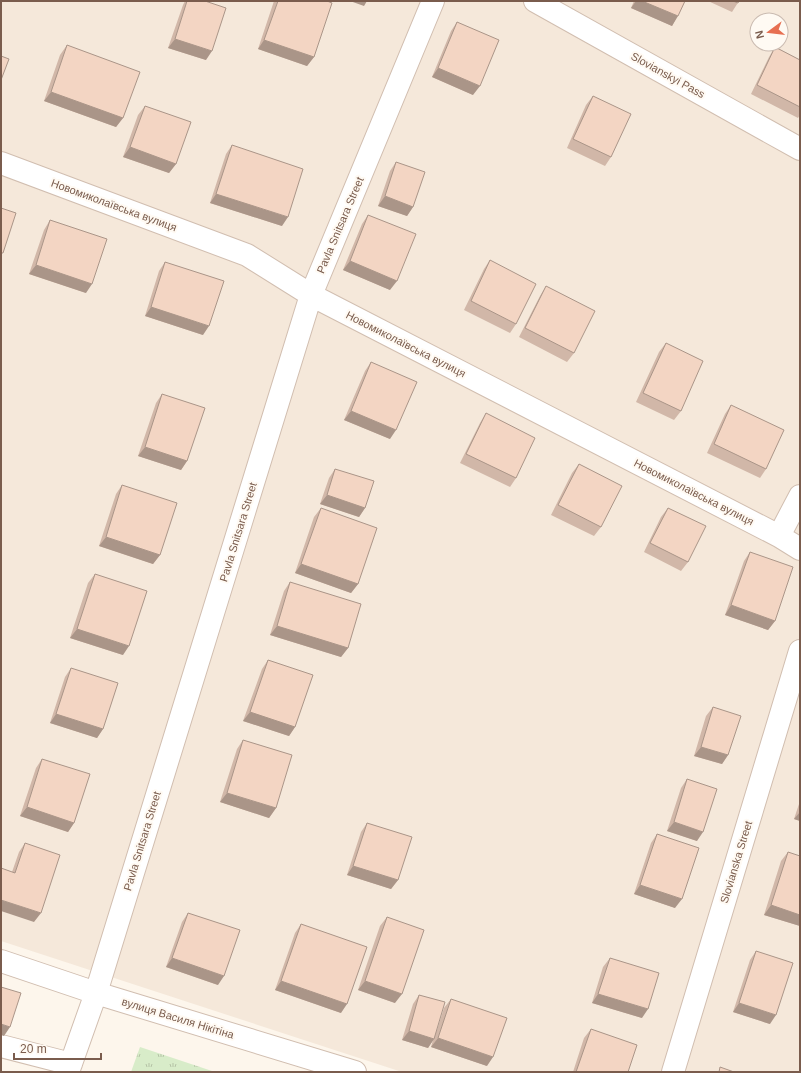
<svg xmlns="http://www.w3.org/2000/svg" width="801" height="1073" font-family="Helvetica,sans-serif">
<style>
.residential{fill:#f5e8da;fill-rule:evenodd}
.grass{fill:url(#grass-tufts)}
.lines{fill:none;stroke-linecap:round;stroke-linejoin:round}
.minor-casing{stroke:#d1beb0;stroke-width:24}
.minor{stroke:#fff;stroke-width:22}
.wall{fill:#d1b7a8}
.shaded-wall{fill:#aa9588}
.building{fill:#f3d5c3;stroke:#aa9588}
.labels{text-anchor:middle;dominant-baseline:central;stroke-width:4;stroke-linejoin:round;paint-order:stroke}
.street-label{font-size:11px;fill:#7a5c4d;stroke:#fffaf3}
</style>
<defs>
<pattern id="grass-tufts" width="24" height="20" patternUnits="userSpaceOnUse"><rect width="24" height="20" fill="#d8ecc9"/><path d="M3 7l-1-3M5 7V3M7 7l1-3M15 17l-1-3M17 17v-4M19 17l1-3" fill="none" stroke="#b4c2a5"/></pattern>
</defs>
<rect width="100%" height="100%" fill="#fdf6ec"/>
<path class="residential" d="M1,1H800V1072H402L1,941ZM757,20H781V44H757Z"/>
<path class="grass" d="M140,1047L215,1072H131Z"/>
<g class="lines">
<g class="minor-casing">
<path id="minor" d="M535,1L800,149
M1,163L247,255L311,295L779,536L800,549
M779,536L800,496
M1,961L96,993L355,1072
M1,1046L71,1064
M68,1072L96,993L311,295L433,1
M673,1072L800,651"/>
</g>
<use href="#minor" class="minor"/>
</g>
<path class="wall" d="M185,1H205L206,60L168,48L183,5Z
M274,1H327L314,57L307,66L258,49Z
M634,1H685L672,26L631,8Z
M708,1H739L732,12Z
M457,22L473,95L432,77L451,31Z
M67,45L123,118L116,127L44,101L60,55Z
M775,47L800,60V115L798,118L751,94L769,57Z
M593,96L611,157L605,166L567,148L586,105Z
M145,106L176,164L169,173L123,157L138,115Z
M232,145L282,226L210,203L226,154Z
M396,162L413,207L407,216L378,206L390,171Z
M368,215L390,290L343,270L362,224Z
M50,220L86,293L29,274L44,230Z
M490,260L516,324L510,333L464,310L484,269Z
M165,262L203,335L145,316L159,271Z
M546,286L574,353L567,362L519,337L540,296Z
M666,343L681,411L674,420L636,402L659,352Z
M371,362L390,439L344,420L365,371Z
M162,394L187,461L181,470L138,456L156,403Z
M731,405L766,469L760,478L707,453L725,414Z
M486,413L516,478L510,487L460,463L480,423Z
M579,464L601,527L594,536L551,515L572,473Z
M335,469L365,508L359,517L320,504L329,478Z
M122,485L160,555L153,564L99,546L116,494Z
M321,508L358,584L351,593L295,573L314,517Z
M668,508L688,562L681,571L644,552L661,517Z
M750,552L775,621L768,630L725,615L744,561Z
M95,574L123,655L70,638L88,583Z
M290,582L348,648L341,657L270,635L284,591Z
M268,660L295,727L289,736L243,721L262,669Z
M71,668L103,729L97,738L50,723L65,677Z
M713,707L728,755L722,764L694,756L706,716Z
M243,740L276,808L269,818L220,802L237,749Z
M42,759L74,823L68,832L20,816L36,768Z
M687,779L697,841L667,831L681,788Z
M800,801V821L794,819Z
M367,823L398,880L391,889L347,875L361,832Z
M657,834L675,908L634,894L651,843Z
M25,843L34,922L12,872L19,852Z
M788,852L800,926L764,915L781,861Z
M188,913L218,985L166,967L182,922Z
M387,917L395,1003L358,990L380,926Z
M301,924L341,1013L275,990L295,933Z
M756,951L770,1024L733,1012L750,960Z
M610,958L642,1018L592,1003L603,967Z
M419,995L437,1030L444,1008L451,999L487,1066L431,1047L433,1040L428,1048L402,1040L413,1004Z
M591,1029L628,1072H573L584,1038Z"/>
<path class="shaded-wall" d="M350,1H367L364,6Z
M636,1H642L678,16L672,26L631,8Z
M175,39L212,51L206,60L168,48Z
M264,40L314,57L307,66L258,49Z
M438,68L480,86L473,95L432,77Z
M51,92L123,118L116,127L44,101Z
M130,147L176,164L169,173L123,157Z
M216,194L288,217L282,226L210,203Z
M385,196L413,207L407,216L378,206Z
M350,261L397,281L390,290L343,270Z
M36,265L92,284L86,293L29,274Z
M151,307L209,326L203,335L145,316Z
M351,411L396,430L390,439L344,420Z
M145,447L187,461L181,470L138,456Z
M327,495L365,508L359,517L320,504Z
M106,537L160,555L153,564L99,546Z
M301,564L358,584L351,593L295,573Z
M731,605L775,621L768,630L725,615Z
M277,626L348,648L341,657L270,635Z
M77,629L129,646L123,655L70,638Z
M250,712L295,727L289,736L243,721Z
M56,714L103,729L97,738L50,723Z
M701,747L728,755L722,764L694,756Z
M227,793L276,808L269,818L220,802Z
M27,807L74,823L68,832L20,816Z
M800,812V821L794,819Z
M674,822L703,832L697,841L667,831Z
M353,866L398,880L391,889L347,875Z
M640,885L682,899L675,908L634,894Z
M1,900L41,913L34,922L1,911Z
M771,905L800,915V926L764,915Z
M172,958L224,976L218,985L166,967Z
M281,981L347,1004L341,1013L275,990Z
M365,981L402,994L395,1003L358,990Z
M598,994L648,1009L642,1018L592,1003Z
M739,1003L776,1015L770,1024L733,1012Z
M1,1024L10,1027L4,1036L1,1035Z
M409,1031L434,1039L428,1048L402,1040Z
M438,1038L493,1057L487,1066L431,1047Z"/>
<path class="building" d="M187,1H205L226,8L212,51L175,39Z
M278,1H327L332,3L314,57L264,40Z
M642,1H685L678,16Z
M733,1H739L738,3Z
M457,22L499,40L480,86L438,68Z
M67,45L140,72L123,118L51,92Z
M775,47L800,60V107L757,85Z
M1,56L9,59L1,80Z
M593,96L631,114L611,157L573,139Z
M145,106L191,122L176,164L130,147Z
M232,145L303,169L288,217L216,194Z
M396,162L425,172L413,207L385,196Z
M1,208L16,213L3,253H1Z
M368,215L416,234L397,281L350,261Z
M50,220L107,239L92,284L36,265Z
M490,260L536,284L516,324L471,301Z
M165,262L224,281L209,326L151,307Z
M546,286L595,311L574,353L525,328Z
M666,343L703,361L681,411L643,393Z
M371,362L417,382L396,430L351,411Z
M162,394L205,408L187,461L145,447Z
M731,405L784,430L766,469L714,444Z
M486,413L535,438L516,478L466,454Z
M579,464L622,486L601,527L558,505Z
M335,469L374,481L365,508L327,495Z
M122,485L177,503L160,555L106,537Z
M321,508L377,528L358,584L301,564Z
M668,508L706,526L688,562L650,543Z
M750,552L793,567L775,621L731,605Z
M95,574L147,591L129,646L77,629Z
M290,582L361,604L348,648L277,626Z
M268,660L313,675L295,727L250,712Z
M71,668L118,683L103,729L56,714Z
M713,707L741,716L728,755L701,747Z
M243,740L292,755L276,808L227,793Z
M42,759L90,774L74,823L27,807Z
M687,779L717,789L703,832L674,822Z
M367,823L412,837L398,880L353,866Z
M657,834L699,848L682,899L640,885Z
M25,843L60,855L41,913L1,900V868L15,873Z
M788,852L800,856V915L771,905Z
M188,913L240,930L224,976L172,958Z
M387,917L424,930L402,994L365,981Z
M301,924L367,947L347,1004L281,981Z
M756,951L793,963L776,1015L739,1003Z
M610,958L659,973L648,1009L598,994Z
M1,987L21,993L10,1027L1,1024Z
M419,995L445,1002L434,1039L409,1031Z
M451,999L507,1018L493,1057L438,1038Z
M591,1029L637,1045L628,1072H576Z
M720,1067L734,1072H719Z"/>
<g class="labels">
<g class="street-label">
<text transform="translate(668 75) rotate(29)">Slovianskyi Pass</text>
<text transform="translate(114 205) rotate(20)">Новомиколаївська вулиця</text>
<text transform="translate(340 225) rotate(-67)">Pavla Snitsara Street</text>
<text transform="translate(406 344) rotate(27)">Новомиколаївська вулиця</text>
<text transform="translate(694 492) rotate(27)">Новомиколаївська вулиця</text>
<text transform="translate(238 532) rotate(-73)">Pavla Snitsara Street</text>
<text transform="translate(142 841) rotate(-73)">Pavla Snitsara Street</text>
<text transform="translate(736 862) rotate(-73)">Slovianska Street</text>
<text transform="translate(178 1018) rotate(17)">вулиця Василя Нікітіна</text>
</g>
</g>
<rect width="801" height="1073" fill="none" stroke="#7a5c4d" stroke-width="4"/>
<g transform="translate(769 32) rotate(255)"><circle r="19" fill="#fffaf3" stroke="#cabbb1"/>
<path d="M0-3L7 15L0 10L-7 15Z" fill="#e76f51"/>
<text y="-6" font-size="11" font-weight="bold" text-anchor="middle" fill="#7a5c4d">N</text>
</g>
<path d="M14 1053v6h87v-6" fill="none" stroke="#7a5c4d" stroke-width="2"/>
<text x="20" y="1053" font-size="12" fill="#7a5c4d" stroke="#fffaf3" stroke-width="3" paint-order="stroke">20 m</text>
</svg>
